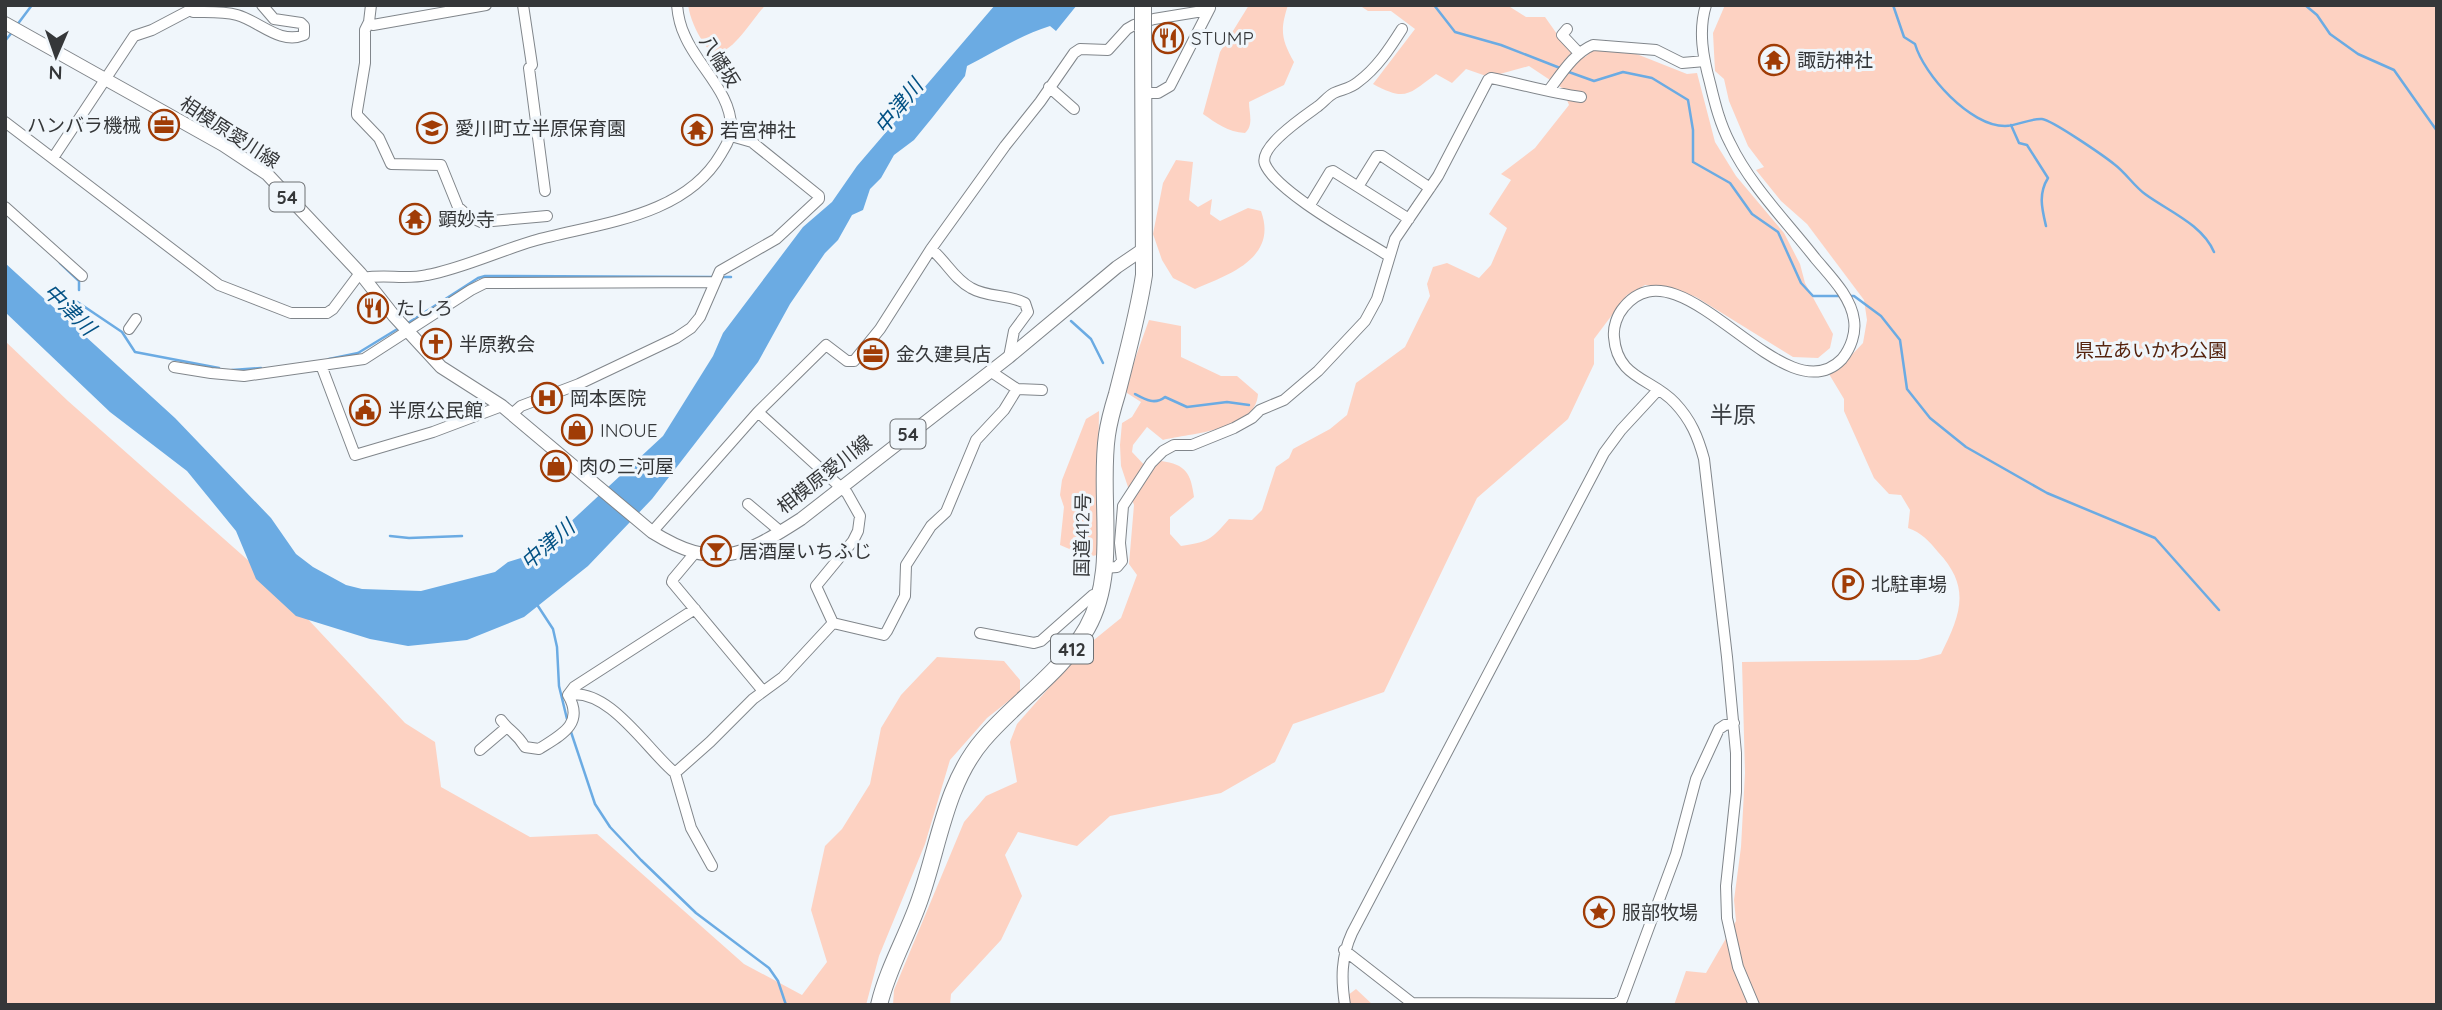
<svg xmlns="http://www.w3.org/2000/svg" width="2442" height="1010" font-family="Quicksand,'Noto Sans JP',sans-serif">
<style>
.green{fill:#fdd2c2}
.water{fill:#6babe3}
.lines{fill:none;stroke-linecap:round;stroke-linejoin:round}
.stream{stroke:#6babe3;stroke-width:2.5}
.minor-casing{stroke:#81868b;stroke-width:12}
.major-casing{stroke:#81868b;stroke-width:14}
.highway-casing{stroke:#81868b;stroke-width:18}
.minor{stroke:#fff;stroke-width:10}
.major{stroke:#fff;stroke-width:12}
.highway{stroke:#fff;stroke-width:16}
.highway-bridge-casing{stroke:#81868b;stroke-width:18;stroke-linecap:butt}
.highway-bridge{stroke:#fff;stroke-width:16}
.labels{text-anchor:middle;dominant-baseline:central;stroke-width:6;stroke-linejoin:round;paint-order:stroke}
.shield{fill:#f0f6fb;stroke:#6d7073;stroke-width:2}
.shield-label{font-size:18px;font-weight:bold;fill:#353739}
.poi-label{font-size:19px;fill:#353739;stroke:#f0f6fb;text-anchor:start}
.street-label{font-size:19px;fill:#353739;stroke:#f0f6fb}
.park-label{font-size:19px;fill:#55230e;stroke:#f0f6fb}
.water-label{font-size:21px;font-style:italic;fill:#025184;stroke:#f0f6fb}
.quarter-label{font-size:23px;fill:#3c4044;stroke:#f0f6fb}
</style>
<rect width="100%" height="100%" fill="#f0f6fb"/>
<path class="green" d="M688,5H766C750,19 723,75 703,42C696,31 690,18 688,5Z
M1249,5H1288C1280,30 1281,39 1294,62L1284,85L1249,102C1249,113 1254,125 1245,133C1228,132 1216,123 1203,114L1220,52Z
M1359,5H1507L1526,17H1545L1569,51L1585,57L1594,49L1629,51L1687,74L1697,73L1715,142L1736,176L1784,233L1800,264L1805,283L1833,334L1830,348L1818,358L1793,357L1696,297L1672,288L1645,285L1627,295L1594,339V364L1568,419L1477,498L1384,692L1293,724L1275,762L1221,793L1110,816L1077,846L1018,832L1005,855L1022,896L1001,940L951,994L950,1005H893L894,990L964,822L986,796L1017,782L1010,742L1017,724L1084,648L1121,618L1137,575L1129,564L1134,505L1121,466L1120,445L1122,423L1132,417L1141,402L1127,393L1126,384L1149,320L1181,326V357L1221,376H1237L1258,394C1256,431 1190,433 1163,440L1147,427L1133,445L1132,452L1150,471L1161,461C1186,464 1191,474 1194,497L1170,517V534L1181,546C1208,542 1211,540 1229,519L1252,520L1262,510L1276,467L1289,458L1293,449L1330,429L1347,415L1356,383L1405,347L1430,296L1427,284L1433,267L1447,263L1479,278L1491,265L1507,228L1489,214L1511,180L1501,174L1535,148L1569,105L1562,88L1529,66L1489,77L1466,69L1452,83L1436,74C1409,94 1406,102 1373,84L1415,29L1391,11H1368Z
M1725,5H2437V1005H1674L1686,971L1706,973L1736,921L1734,900L1741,847L1745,773L1742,662L1918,660L1941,654C1960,615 1972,588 1938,552C1929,541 1922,533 1908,528L1910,510L1901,495L1889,494L1874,478L1844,411V399L1829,374L1845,362L1863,343L1867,320L1864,300L1807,224L1781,201L1756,170L1764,167L1748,146L1729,101L1724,79L1715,71L1713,33Z
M1176,160L1193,162L1189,200L1198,207L1212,199L1210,214L1220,221L1248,208L1261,211C1278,258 1230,274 1195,289L1173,278L1162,260L1153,234L1163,183Z
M5,341L68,401L276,585L405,723L435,742L441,787L530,837L597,834L744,964L802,995L827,962L811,910L825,846L842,829L870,784L881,728L901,695L937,657L1004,661L1020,680V692L987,718L950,760L925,844L879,956L866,1005H5Z
M1099,411L1097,555L1088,557L1060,545L1064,507L1060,495L1062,480L1086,419Z
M1356,989L1373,1005H1335Z"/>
<path class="water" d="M995,5H1077L1056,31L1050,26C1021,35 995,52 967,66L965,76L932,118L914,140L894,155L881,178L870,189L863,210L852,215L838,240L825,253L790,304L758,362L652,499L588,566L524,617L467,640L408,646L370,639L296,616L256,579L236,531L187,471L110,412L5,312V263L175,418L271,518L296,554L313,567L346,585L362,589L421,591L495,572L508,562L537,553L663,436L713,356L723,333L803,227L832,202L857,166Z"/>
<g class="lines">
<path class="stream" d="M1434,5L1455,32L1501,45L1560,68
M1893,5L1904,37L1915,44C1924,75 1970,126 2005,126C2017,126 2031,118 2042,119C2052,120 2104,156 2114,164C2126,173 2134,186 2145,194C2168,211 2202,224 2214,252
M2305,5L2317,15L2330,34L2358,54L2394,70L2437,131
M17,25L32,5
M5,41L13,31
M1566,71L1594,81L1623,72L1652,78L1688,100L1693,130V162L1730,183L1752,214L1778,232L1801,283L1813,296H1840
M2011,125L2019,143L2027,145L2048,178C2038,194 2042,209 2046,226
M60,263L79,281V290
M720,277H731
M1850,296H1854L1881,316L1900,340L1907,389L1930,418L1966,447L2047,493L2155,538L2219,610
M59,314L65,311L73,299L122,332L135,352L219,368
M1071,321L1091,339L1103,363
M408,323L478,278L485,276L713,277
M329,359L358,353L399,328
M232,370L261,368
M1135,394C1146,400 1155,405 1165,397L1187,407L1227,402L1249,405
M390,536L409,538L462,536
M536,603L553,629L557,647L559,686L567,719
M570,729L595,804L610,827L641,860L696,913L769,968L778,981L786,1005"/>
<g class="minor-casing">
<path id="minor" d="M193,5V12C207,12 223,11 237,15C259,21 280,45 304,35V26L301,23L274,19L262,5
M371,5L369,22L365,30V63L357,111V115L379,138L391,164L441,165L458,207L468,216L481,222L547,216
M523,5L532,65L529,68L545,191
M1706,5C1698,31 1703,57 1710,83C1715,104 1720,124 1730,143C1750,185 1786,221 1815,258C1829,275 1851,296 1854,320C1856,333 1851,348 1842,359C1784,420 1682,237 1624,307C1617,315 1613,327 1614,337C1617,379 1652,378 1675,403C1691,420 1698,437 1704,459L1727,657L1736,753V792L1726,886L1727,918L1738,967L1754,1005
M369,22L373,25L486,5
M1567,29L1562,35L1579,53
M1049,87L1074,109
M1549,90C1562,73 1574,53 1593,45L1656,50L1682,63L1705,61
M1144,93H1158L1170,86L1210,8
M5,122L219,285L291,313H327L333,309L360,273
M53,158L134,36L152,30L192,9
M1359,185L1377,156H1382L1430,188
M1310,205L1330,172L1333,171L1409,219
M5,207L82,276
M931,249L1005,146L1040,102L1074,53L1080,49L1108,50L1127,29L1134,25L1154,19L1209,10
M1389,256C1361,238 1276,192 1265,164C1258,147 1306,115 1317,107C1323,103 1328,96 1334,93C1342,89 1350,89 1358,82C1377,68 1390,48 1402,29
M364,278C385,274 406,280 427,275C461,269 499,251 533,241C597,223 684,218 721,154C725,147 731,139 731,130C733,94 698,67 685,36C680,26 678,16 677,5
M129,329L136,319
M321,365L355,455L433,432L502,406
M174,367L211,373L244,376L364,359L471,290L485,283L715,282
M990,371L1017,389L1042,390
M758,412L826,345L847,361H854L880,329L931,249C946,261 954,279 971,288C988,298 1009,294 1025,303L1028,312L1014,331L1009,357
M512,414L521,406L579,384L676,338L691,328L700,317L720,271L776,239L819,199V196L752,142L731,136
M748,504L781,532
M652,532L758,412L847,493L860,516L858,531L853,541L816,586L833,623
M694,554L673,579L672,582L763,691
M1104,568L1117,567L1122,561L1120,543L1123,506L1151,463L1163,451L1174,445H1192L1234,428L1252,418L1260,410L1284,400L1318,371L1365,321L1377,299L1395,239L1438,176L1488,80L1491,78C1521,84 1551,93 1581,97
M695,609L574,687L568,695C609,687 647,750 675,773L710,742L753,699L783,677L833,623L884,635L887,631L905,596L906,565L931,526L946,512L976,440L1004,410L1017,389
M980,633L1034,643L1041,641L1093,595L1101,597
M501,720C509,731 516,732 525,747L539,749C561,735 585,724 568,695
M480,750L507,727
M675,773L691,828L712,866
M1344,950L1412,1003L1616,1004L1622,1000L1676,854L1696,779L1719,729L1725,725L1734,723
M1345,1005C1341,979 1341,957 1352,933L1604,453L1621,430L1658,390"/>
</g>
<g class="major-casing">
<path id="major" d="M5,23L223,145L267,174L360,273L394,316L441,367L502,406L652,532C715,571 742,557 801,519L1009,357L1117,267L1145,248"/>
</g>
<g class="highway-casing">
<path id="highway" d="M879,1005C888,967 909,933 921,896C939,844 946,783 983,740C1016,701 1062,672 1087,628C1119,572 1098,497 1107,435C1109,421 1113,407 1117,394C1127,354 1138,315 1144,275L1143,30"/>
</g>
<use href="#minor" class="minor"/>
<use href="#major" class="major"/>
<use href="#highway" class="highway"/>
<g class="highway-bridge-casing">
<path id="highway-bridge" d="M1143,5V30"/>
</g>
<use href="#highway-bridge" class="highway-bridge"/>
</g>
<defs>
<g id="restaurant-ring" transform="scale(1.575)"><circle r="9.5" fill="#f0f6fb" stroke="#a03c06" stroke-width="1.5"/><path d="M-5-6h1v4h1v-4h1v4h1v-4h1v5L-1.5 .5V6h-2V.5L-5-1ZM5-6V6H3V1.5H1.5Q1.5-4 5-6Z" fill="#a03c06"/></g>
<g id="temple-ring" transform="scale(1.575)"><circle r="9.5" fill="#f0f6fb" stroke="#a03c06" stroke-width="1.5"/><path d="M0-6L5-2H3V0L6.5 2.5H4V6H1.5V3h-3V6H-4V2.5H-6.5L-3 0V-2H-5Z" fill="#a03c06"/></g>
<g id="office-ring" transform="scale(1.575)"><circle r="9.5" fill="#f0f6fb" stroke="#a03c06" stroke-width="1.5"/><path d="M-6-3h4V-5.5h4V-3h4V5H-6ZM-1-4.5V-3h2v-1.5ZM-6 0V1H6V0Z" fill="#a03c06"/></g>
<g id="school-ring" transform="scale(1.575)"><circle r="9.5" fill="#f0f6fb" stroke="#a03c06" stroke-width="1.5"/><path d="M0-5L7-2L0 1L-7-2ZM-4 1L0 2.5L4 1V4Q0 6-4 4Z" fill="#a03c06"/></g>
<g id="church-ring" transform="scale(1.575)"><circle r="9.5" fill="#f0f6fb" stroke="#a03c06" stroke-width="1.5"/><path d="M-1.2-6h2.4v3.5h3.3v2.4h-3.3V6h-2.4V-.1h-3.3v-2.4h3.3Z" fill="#a03c06"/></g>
<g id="hospital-ring" transform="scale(1.575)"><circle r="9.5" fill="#f0f6fb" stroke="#a03c06" stroke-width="1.5"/><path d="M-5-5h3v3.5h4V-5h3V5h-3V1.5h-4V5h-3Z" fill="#a03c06"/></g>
<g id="civic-ring" transform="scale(1.575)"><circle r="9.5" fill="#f0f6fb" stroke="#a03c06" stroke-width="1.5"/><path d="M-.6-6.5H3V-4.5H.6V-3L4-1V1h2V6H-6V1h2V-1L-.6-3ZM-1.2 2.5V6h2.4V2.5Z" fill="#a03c06"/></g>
<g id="shop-ring" transform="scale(1.575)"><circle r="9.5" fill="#f0f6fb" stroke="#a03c06" stroke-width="1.5"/><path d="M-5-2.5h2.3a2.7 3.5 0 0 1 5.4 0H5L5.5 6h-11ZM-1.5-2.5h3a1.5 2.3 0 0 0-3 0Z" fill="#a03c06"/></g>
<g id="bar-ring" transform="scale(1.575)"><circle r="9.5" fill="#f0f6fb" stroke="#a03c06" stroke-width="1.5"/><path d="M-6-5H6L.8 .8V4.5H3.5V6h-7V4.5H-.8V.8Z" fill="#a03c06"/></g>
<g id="parking-ring" transform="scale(1.575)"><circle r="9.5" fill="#f0f6fb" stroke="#a03c06" stroke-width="1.5"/><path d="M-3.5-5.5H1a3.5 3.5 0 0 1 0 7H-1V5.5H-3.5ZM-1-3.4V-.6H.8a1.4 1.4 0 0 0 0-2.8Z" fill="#a03c06"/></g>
<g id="sight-ring" transform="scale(1.575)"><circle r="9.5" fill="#f0f6fb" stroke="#a03c06" stroke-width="1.5"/><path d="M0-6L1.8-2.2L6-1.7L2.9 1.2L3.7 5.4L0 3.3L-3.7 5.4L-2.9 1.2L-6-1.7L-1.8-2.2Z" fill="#a03c06"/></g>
</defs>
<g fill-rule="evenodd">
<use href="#restaurant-ring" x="1168" y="38"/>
<use href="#temple-ring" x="1774" y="60"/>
<use href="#office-ring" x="164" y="125"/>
<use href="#school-ring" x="432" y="128"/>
<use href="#temple-ring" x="697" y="130"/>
<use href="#temple-ring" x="415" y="219"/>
<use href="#restaurant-ring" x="373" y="308"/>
<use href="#church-ring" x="436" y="344"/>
<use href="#office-ring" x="873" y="354"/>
<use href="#hospital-ring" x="547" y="398"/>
<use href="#civic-ring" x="365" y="410"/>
<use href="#shop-ring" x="577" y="430"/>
<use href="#shop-ring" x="556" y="466"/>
<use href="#bar-ring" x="716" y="551"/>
<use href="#parking-ring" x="1848" y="584"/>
<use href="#sight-ring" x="1599" y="912"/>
</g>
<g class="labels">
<g class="shield">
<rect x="269.5" y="182.5" width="35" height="29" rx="5"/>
<rect x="890.5" y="419.5" width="35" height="29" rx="5"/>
<rect x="1051" y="634.5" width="42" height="29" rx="5"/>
</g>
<g class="shield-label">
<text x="287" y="197">54</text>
<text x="908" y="434">54</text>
<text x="1072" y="649">412</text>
</g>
<g class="poi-label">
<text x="1191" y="38">STUMP</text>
<text x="1797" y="60">諏訪神社</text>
<text x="141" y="125" text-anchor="end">ハンバラ機械</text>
<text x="455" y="128">愛川町立半原保育園</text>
<text x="720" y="130">若宮神社</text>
<text x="438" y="219">顕妙寺</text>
<text x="396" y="308">たしろ</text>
<text x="459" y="344">半原教会</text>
<text x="896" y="354">金久建具店</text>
<text x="570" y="398">岡本医院</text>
<text x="388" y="410">半原公民館</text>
<text x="600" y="430">INOUE</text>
<text x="579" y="466">肉の三河屋</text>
<text x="739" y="551">居酒屋いちふじ</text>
<text x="1871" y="584">北駐車場</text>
<text x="1622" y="912">服部牧場</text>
</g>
<g class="street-label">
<text transform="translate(720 61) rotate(58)">八幡坂</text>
<text transform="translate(230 132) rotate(33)">相模原愛川線</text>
<text transform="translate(824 474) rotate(-38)">相模原愛川線</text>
<text transform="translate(1082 535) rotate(-89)">国道412号</text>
</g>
<g class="park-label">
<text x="2151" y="350">県立あいかわ公園</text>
</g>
<g class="water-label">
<text transform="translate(898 106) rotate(-51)">中津川</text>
<text transform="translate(70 309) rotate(45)">中津川</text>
<text transform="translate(547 544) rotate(-41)">中津川</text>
</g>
<g class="quarter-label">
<text x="1733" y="414">半原</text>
</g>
</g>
<rect width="2442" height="1010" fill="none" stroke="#353739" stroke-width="14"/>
<g transform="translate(56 56) rotate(182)" stroke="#f0f6fb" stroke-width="5" paint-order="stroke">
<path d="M0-5L12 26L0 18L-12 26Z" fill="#353739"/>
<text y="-10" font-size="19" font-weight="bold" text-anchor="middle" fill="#353739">N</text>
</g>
</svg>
